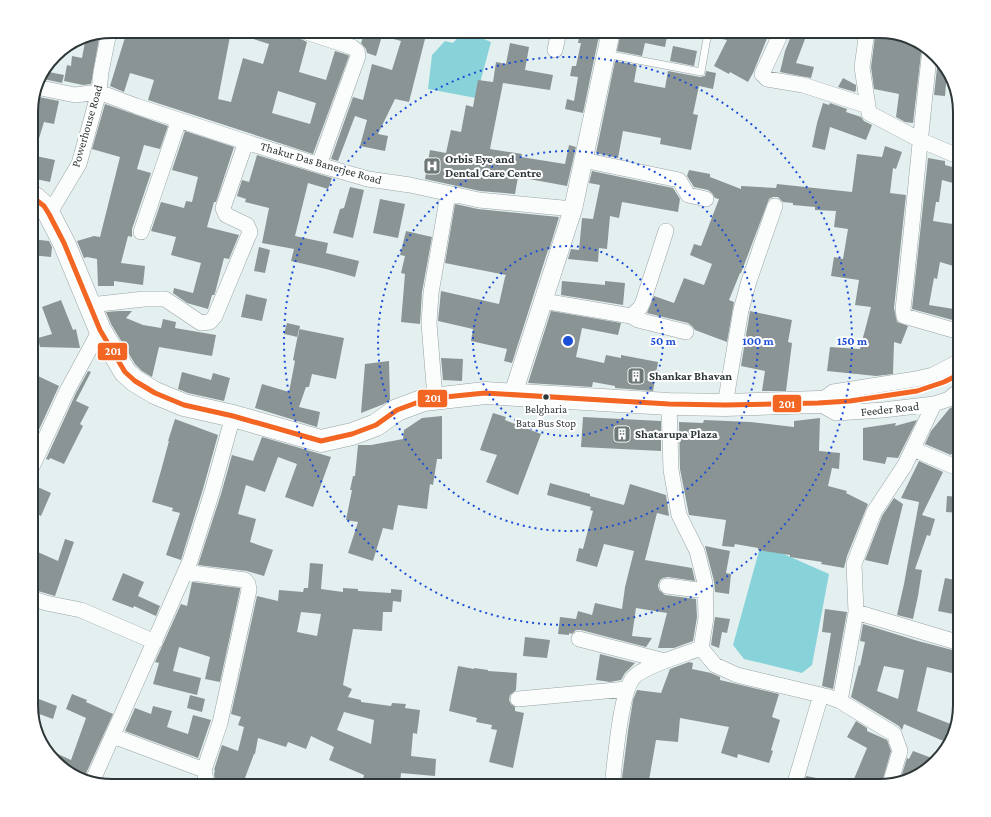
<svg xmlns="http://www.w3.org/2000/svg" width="991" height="817" font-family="'Crimson Pro',serif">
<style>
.water{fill:#88d3da}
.building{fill:#8b9495;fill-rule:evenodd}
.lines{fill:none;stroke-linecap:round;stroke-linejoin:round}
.service-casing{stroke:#9aa3a4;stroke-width:8}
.minor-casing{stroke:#9aa3a4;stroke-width:16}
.tertiary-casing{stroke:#9aa3a4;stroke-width:19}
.primary-casing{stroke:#9aa3a4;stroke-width:23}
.service{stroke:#fbfdfd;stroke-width:7}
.minor{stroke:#fbfdfd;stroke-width:15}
.tertiary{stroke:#fbfdfd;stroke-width:18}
.primary{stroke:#fbfdfd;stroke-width:22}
.bus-1-casing{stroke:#fff;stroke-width:8}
.bus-1{stroke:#f26522;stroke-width:5}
.ring{fill:none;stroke:#1d4ed8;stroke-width:2;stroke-dasharray:2 4}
.bus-dot{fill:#2e3738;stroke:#fff;stroke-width:1.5}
.labels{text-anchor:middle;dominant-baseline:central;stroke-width:4;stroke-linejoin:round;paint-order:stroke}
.bus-label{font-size:11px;fill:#2e3738;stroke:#fff}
.street-label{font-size:12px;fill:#2e3738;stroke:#fff}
.poi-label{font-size:12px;font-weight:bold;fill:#2e3738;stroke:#fff;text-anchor:start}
.rim{fill:none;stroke:#2e3738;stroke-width:2}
.centre{fill:#1d4ed8;stroke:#fff;stroke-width:2}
.ring-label{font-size:12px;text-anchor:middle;font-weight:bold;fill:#1d4ed8;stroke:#fff;stroke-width:4;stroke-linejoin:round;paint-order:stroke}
.line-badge{stroke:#fff;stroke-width:1.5}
.badge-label{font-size:11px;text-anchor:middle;font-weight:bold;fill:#fff}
</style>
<rect width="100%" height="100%" fill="#e4f0f0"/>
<path class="water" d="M464,31L491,42L476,98L428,89L432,55L445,41L453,43Z
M759,551H777L829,574L812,665L802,673L744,659L733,645Z"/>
<path class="building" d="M127,31H231L218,99L231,102L243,58L263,64L269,44L235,33L236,31H294L297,37L307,42L299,72L326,80L335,51L348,55L349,56L313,154L148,100L154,80L130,73L124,92L110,86ZM278,91L316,103L310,124L272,113Z
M365,31H413L426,35L409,102L395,99L378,134L388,136L385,151L360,146L367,120L355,116L338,161L331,159L353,97L363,100L372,64L392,70L401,41L382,36L376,56L367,53L366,49L361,43Z
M580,31H600L583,113L565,109L567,99L574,101L578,77L570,76L572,66H576L581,43H578Z
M621,31H668L665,47L645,43L642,56L617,51Z
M709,31H770L753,73L748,82L730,72L729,74L714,66L727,40L712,37L709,34Z
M793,31H808L796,63L814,67L811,78L780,72L785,51Z
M100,33L91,84L83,85L64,81L67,65L71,66L72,56L82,58L86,36Z
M875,36L902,40L903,36L910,37L922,45L913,123L905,122L896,117L899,94L874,89L871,67Z
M510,43L529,47L525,70L553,75L550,90L503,83L490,149L522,154L521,157L565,164L569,145L576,147L567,186L518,177L515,194L480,191L425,179L430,150L446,153L451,130L461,132L466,105L473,107L478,80L493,82L496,62L506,64Z
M673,46L697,51L694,66L670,61Z
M938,59L947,72L945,96L934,95Z
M615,61L637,65L634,82L665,88L668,71L700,77L705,76L706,71L716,73L713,89L699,86L693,114L698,115L691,150L660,144L661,138L623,131L618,158L596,153Z
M44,71L64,75L62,83L39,78Z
M843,78L856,85V90L855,92L838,87Z
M34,96L59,101L54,124L44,122L34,155L31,154V107Z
M823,103L829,105L830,103L847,109L846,112L861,117L864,121L872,125L866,140L830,127L825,150L812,147L817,123Z
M105,104L168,126L160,149L144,145L137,169L151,173L132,229V237L128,236L121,263L145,266L143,285L114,281V286H98L97,259L87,257L84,258L77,241L94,236L100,237L120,157L92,149Z
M185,131L234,147L216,202H214L207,227L239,235L229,259L224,258L215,293L214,295H212L208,309L187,303L173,293L174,288L193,293L201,263L171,255L176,237L151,231L161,202L184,208L186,201L192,202L198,177L172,170Z
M885,146L902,152L896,169L893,168L890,193L906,195L894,308L897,322L908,326L901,344L894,342L893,374L876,376L827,371L830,347L860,349L871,307L855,305L859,280L831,276L834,257L843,259L848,229L834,227L836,211L815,210V207L793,205V203L783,202L778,197H773L769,199L741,273H740L729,300L734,302L727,342L695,330L692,326L688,323L647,313L654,296L674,303L684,278L704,285L712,264L690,255L694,244L701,246L719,199L715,198L712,193L708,190L694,187L687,176L689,170L710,174V177L741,189V186L776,188L777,184L852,192L857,154L882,157Z
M31,155L55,160L50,182L31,178Z
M257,155L332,178L328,189L308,183L295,236L328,243L326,253L359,261L355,277L326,269L291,261L294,249L262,243L269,208L245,202L246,199L237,196L242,180L249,182Z
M928,158L945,161V165L960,169V185L942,180L939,202H936L933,221L959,225L954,256L960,258V268L940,262L937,279L934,278L929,305L960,310V322L912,309Z
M592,171L673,188L680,199L678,212L622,202L619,218L610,216L607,249L599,248L598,262L568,259L571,249L579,250L582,218L593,219L600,185L589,183Z
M350,187L364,190L353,238L333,233L340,209L344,208Z
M380,199L405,204L398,238L373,233Z
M455,204L478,209L559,217L549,250H548L512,363L504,361L507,349L471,341L473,329L438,321L441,291L499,304L505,277L506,275L445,263Z
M406,231L432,237L422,292L420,324L401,322L405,274L401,273L405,256L400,255Z
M31,239L49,241L52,247L51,257L31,255Z
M259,247L270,250L265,273L254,271Z
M562,281L605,285V281L625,283L623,305L561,295Z
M246,294L267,299L262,321L241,317Z
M61,300L73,330L76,329L80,348L40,347L38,338L52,334L42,307Z
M118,311H132L126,318L143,325L161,328L163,319L176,322L175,328L216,335L212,356L159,347L152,377L142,371L135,364L111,324L106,312Z
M551,311L621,323L618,335L582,328L576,357L604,363L606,355L621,358V355L658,362L653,391L615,388V386L593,382L592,387L528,383Z
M750,311L792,320L788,342L792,343L786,391H762L765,371L741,366Z
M287,323L300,326L298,337L284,334Z
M299,329L344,338L336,379L312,374L309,387H306L299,407L320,412L317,427L255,408L262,384L289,392L295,361L293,360Z
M441,358L463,359L462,381L443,380Z
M389,361L390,400L384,404L361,413L365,364Z
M88,371L91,372L76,401L89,407L80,424L83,426L64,464L50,458L49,460L46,459L76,393Z
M182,372L211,380L213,373L230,378L224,401L188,393L178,389Z
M38,376L59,386L31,447V412L36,402L32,401L38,389L33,386Z
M953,407L960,412V445L957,444L951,455L925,444L931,431L950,408Z
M493,413L506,417L505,420L541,434L518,495L486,482L497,455L480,450Z
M442,416V459H437L433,485L430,484L427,509L398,505L393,530L383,528L373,561L348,553L358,522L346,520L352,490H350L353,476H355L358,445H371L403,439L404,430L422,418Z
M583,417L661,421V451L581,447Z
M820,418L819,451L840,453L839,469L832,468L828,486L847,491L846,493L868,504L847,556L844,568L821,564L822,562L790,557V555L758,550V548L735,544L734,547L722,546L726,520L689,515L680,469L679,422L703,423L704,420L750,422L794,427V421Z
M175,419L218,435L203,489L181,560L166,555L180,513L172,511L173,508L152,502L162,467L169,441H168Z
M917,420L898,458L887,457L885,464L863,460V428L896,423L895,426Z
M262,437L331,457L313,507L285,497L297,464L278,457L265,492L246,485L238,514L256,519L250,542L273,550L264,576L247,571L198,565L221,494L232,455L253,461Z
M919,461L943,472L922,515L935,519L930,536L927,535L915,569L922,570L918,596L913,619L897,615L904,584L919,502L901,498Z
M550,483L590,494V496L624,505L630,484L666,495L669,516L657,513L645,560L692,568L695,581L668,577L663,578L660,580L658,585L659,590L665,595L696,599L697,617L693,641L674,648H658L667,613L636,608L632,636L652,638L646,647L581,630H576L572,634L569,633V635L558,634L560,617L576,619L578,611L592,615L595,603L622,609L625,587L634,551L604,544L597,567L576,561L579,548L583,549L593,511L590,510L591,507L547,495Z
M31,484L51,493L41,516L31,511Z
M947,496L960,497V513L946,512Z
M894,498L903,504L888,565L865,560L882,516Z
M65,539L74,542L55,596L31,589V549L58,561Z
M705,546L730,551L726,573L731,574L729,594L715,592L714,581Z
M310,563L323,564L321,589L343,592V588L358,589V591L391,593V589L402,590L401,602L393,601L392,612H383L382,631L353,629L343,685L352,689L348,697L361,700V702L391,706L392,703L406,704L405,708L420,710L417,734L413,733L411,756L436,759L435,776L401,773L400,784L363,780L364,775L329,760L334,747L311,736L306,749L288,742L286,747L258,738L255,754H254L242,786H216L214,774L215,770H214L222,745L238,751L244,727L238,725L241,717L231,714L257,596L278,601L279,590L303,592L304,588H308ZM301,612L321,614L317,636L297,632ZM344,712L374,720L371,744L337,730Z
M123,573L144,582L138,596L160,606L156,616L134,606L133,608L112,600Z
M945,578L960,581L953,614L938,611Z
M192,582L240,588V590L220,682L205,679L210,657L179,647L173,671L201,678L197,695L153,684L159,663L155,662L180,606L181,604L187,606Z
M825,609L847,612L833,689L822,686L831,633L822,632Z
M715,617L730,619L727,633L722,632L719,648L711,645Z
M863,624L918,641L960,652V675L927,667L917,711L956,726L954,736L950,742L941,740L904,724L902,730L899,726L851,697L859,665L860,666L865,642L860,641ZM884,666L904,670L898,699L877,691Z
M525,637L550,640L547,658L523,656Z
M600,654L635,663L625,673L621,680L610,682L596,680Z
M689,662L693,663L692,669L711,673L720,677V680L779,694L772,717L780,720L771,750L773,751L769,763L738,754L737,758L721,753L729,727L680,718L678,742L656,740L648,786H621L628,731L633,700L637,690L661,693L670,669Z
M458,666L474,669V668L488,670V671L517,673L516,690L510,695L509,700L511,704L515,707V711L524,713L513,768L489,762L497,730L491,729L492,725L476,722L477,718L449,711Z
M72,694L87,700L86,702L113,714L83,780L58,766L45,748L71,760L86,718L66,709Z
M190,695L205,699L202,712L187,708Z
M31,696L57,706L53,719L31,711Z
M153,706L172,711L167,727L188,734L193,715L211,720L198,758L125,731L135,708L151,714Z
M856,721L867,728V731L887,740L891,751L881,786H851L867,748L847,737Z
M913,751L932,758V764L912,778L902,774L907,758L909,759Z
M806,776L832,781L831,786H803Z"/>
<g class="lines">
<g class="service-casing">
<path id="service" d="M606,54L701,72L707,38"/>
</g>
<g class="minor-casing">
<path id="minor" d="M303,31L352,47L357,51L358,56L319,165
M782,31L762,74L767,79L803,85L868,106
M867,31L862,67L869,113L920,140L960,157
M930,49C920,136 913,222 903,309L904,316L960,332
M555,50L559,31
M36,87L75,95L99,92L136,106L246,142L319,165L368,179L410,185L479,200L573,209
M583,160L679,180L688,195L706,199
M49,214L79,164L99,92L101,72L109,32
M141,232L179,120
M543,301L631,316L638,320L686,332
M90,305L144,299H165L201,323L210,322L215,316L250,232L247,225L226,215L223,208L246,142
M631,316L640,308L643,302L666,231
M960,390L949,399L934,404L883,410L836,413L818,403L833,392L916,379L933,375L960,361
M435,398L429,323L431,293L448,194
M669,404L671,470L679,515L697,551L705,583L706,618L701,648
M725,405L741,310L749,281L775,206
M913,449L960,469
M31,469L68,389L100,330
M667,586L706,591
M31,598L46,603L81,610L155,642
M856,612L960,643
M579,639L665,661
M701,648L715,665L737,675L829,697L840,701L894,734L900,751L890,784
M518,699L627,689
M840,701L856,612L854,564L874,512L905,465L934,404
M113,736L204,770L220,723L249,590L248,584L245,580L185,572
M204,770L207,786
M92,782L190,561L212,492L233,416
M612,786C615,764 620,693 633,678C643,666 686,654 701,648
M794,786L821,695"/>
</g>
<g class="tertiary-casing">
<path id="tertiary" d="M513,394L573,209L611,31"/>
</g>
<g class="primary-casing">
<path id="primary" d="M31,196L35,198L44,206L49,214L64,243L100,330L125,372L135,381L155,393L184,405L233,416L321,441L352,434L376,425L397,410L424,400L485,393L669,404L725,405L850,401"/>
</g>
<use href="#service" class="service"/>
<use href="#minor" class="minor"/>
<use href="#tertiary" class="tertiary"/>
<use href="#primary" class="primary"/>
<g class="bus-1-casing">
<path id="bus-1" d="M31,196L44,206L49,214L64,243L100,330L125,372L135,381L155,393L184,405L233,416L321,441L352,434L376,425L397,410L424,400L435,398L485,393L669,404L725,405L818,403L850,401L917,391L944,382L960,374"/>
</g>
<use href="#bus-1" class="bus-1"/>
</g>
<g class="ring">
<circle cx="568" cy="341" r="95"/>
<circle cx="568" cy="341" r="190"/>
<circle cx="568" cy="341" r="284"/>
</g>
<defs>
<g id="hospital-square" transform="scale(0.9)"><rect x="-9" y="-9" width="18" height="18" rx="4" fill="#6e7878" stroke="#fff"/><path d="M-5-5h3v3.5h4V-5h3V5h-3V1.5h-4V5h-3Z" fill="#fff"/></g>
<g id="building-square" transform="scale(0.9)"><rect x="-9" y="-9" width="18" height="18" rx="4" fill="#6e7878" stroke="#fff"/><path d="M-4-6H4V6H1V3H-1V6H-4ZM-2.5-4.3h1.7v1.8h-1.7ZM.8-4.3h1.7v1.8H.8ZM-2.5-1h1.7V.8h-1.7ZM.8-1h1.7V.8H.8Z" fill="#fff"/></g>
</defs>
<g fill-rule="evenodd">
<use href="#hospital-square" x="432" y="166"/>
<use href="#building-square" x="636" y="376"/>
<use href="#building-square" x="622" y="434"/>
</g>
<circle class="bus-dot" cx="546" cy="397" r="3.5"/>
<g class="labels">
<g class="bus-label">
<text x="546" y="409">Belgharia<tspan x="546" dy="14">Bata Bus Stop</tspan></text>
</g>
<g class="street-label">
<text transform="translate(87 126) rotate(-74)">Powerhouse Road</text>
<text transform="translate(321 163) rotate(16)">Thakur Das Banerjee Road</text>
<text transform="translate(890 409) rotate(-6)">Feeder Road</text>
</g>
<g class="poi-label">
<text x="445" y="159">Orbis Eye and<tspan x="445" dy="14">Dental Care Centre</tspan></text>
<text x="649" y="376">Shankar Bhavan</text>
<text x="635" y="434">Shatarupa Plaza</text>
</g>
</g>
<path d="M0 0H991V817H0ZM112 38H879A74 74 0 0 1 953 112V705A74 74 0 0 1 879 779H112A74 74 0 0 1 38 705V112A74 74 0 0 1 112 38Z" fill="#fff" fill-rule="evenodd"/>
<path class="rim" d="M112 38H879A74 74 0 0 1 953 112V705A74 74 0 0 1 879 779H112A74 74 0 0 1 38 705V112A74 74 0 0 1 112 38Z"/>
<circle cx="568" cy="341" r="6" class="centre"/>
<g class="ring-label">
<text x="663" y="345">50 m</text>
<text x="758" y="345">100 m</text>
<text x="852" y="345">150 m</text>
</g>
<g class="line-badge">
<rect x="97" y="342" width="31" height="19" rx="4" fill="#f26522"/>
<rect x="417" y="389" width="31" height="19" rx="4" fill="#f26522"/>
<rect x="772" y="394" width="30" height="19" rx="4" fill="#f26522"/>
</g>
<g class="badge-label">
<text x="113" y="355">201</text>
<text x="433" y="402">201</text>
<text x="787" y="408">201</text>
</g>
</svg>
